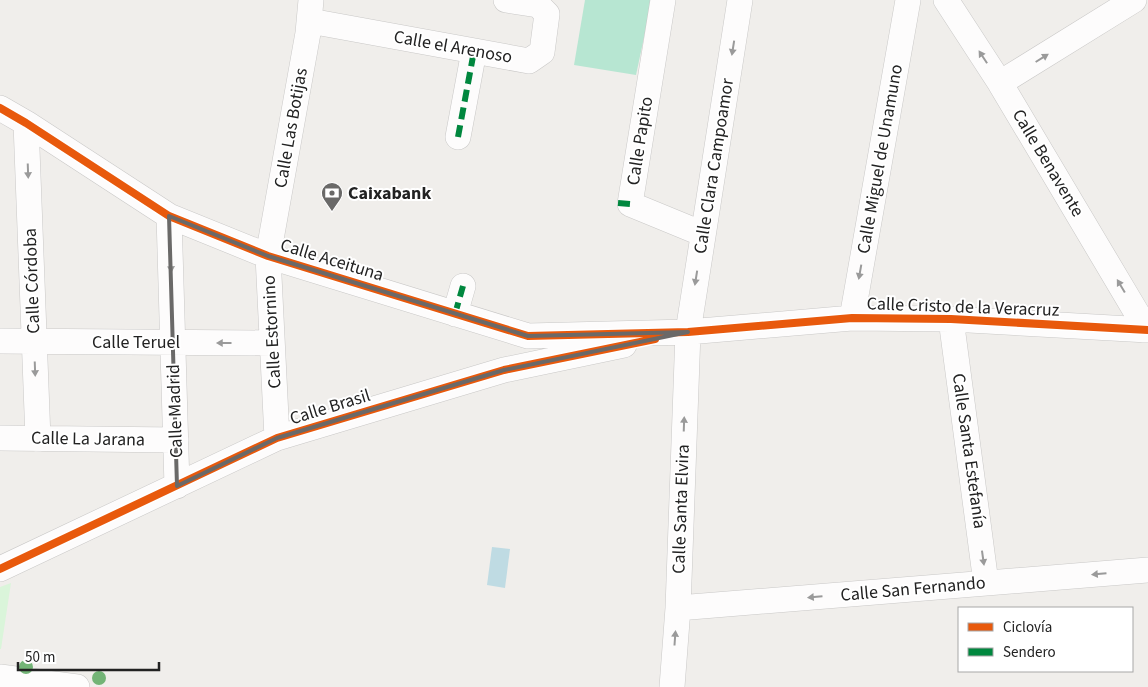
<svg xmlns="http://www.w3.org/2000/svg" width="1148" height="687" font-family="'Source Sans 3',sans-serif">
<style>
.park{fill:#daf5da}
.pitch{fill:#b7e6d2}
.water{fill:#bfdbe3}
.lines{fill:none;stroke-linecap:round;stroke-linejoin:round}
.minor-casing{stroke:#c9c8c7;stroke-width:26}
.minor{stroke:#fdfcfc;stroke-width:25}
.quiet{stroke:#00873e;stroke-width:6;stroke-dasharray:12 6;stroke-linecap:butt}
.cycleway-casing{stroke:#fff;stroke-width:11}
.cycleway{stroke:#e8590c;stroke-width:8}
.tree{fill:#73b476}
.oneway{fill:#9a9a9a}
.marked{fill:none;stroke:#6a6968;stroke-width:4;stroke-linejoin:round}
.labels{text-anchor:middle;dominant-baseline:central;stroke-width:4;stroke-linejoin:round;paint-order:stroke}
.street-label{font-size:18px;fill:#222;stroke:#fff}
.poi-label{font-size:18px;font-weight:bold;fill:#222;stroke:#fff;text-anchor:start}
</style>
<rect width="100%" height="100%" fill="#f0eeeb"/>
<path class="park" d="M11,583L1,649H0V587Z"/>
<path class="pitch" d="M585,0H652L636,75L574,65Z"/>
<path class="water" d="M492,547L510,549L505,588L487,585Z"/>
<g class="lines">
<g class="minor-casing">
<path id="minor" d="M663,0L630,204L703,234
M946,0L1000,83L1138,315L1142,330
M310,21L529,61L542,52L547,14L538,5L506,0
M1000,83L1134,0
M0,108L26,123L169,216L268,256L528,336L688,332L852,318L951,319L1148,330
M26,123L38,439
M458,137L474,51
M169,216L177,486
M455,314L463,286
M852,318L908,0
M951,319L986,583
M0,341L272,343
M0,438L176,440
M277,438L268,256L308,33L311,0
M0,569L277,438L504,370L624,345
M678,608L1148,570
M0,677L77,687
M672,687L678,608L688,332L740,0"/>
</g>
<use href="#minor" class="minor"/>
<path class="quiet" d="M458,137L474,51
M618,203L630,204
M455,314L463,286"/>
<g class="cycleway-casing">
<path id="cycleway" d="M0,108L26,123L169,216L268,256L528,336L688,332L852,318L951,319L1148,330
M0,569L277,438L504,370L655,339"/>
</g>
<use href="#cycleway" class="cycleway"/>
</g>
<g class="tree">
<circle cx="26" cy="667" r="7"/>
<circle cx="99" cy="678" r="7"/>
</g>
<defs><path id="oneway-solid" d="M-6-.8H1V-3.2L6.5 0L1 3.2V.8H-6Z" transform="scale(1.25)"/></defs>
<g class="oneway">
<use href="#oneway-solid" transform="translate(733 48) rotate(99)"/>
<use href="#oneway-solid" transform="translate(983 57) rotate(-123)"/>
<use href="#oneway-solid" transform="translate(1042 58) rotate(-32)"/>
<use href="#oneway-solid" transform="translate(28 171) rotate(88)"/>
<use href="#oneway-solid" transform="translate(171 265) rotate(88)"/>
<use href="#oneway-solid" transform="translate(860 272) rotate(100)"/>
<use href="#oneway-solid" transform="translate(696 278) rotate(99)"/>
<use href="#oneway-solid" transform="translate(1121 286) rotate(-121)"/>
<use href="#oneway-solid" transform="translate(224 343) rotate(-180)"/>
<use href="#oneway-solid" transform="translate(35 369) rotate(88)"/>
<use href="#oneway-solid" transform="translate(684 424) rotate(-88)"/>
<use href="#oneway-solid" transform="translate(983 558) rotate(82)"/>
<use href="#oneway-solid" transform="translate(1099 574) rotate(175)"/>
<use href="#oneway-solid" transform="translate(815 597) rotate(175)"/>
<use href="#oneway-solid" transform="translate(675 638) rotate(-86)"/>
</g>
<path class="marked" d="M169,216L268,256L528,336L688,332L504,370L277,438L177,486Z"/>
<defs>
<g id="bank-pin" transform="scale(1.125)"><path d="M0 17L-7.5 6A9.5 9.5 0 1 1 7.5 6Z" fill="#6a6968" stroke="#fff"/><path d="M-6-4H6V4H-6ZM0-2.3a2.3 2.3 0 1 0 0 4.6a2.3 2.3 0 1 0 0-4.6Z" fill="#fff"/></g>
</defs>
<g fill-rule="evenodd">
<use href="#bank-pin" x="332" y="193"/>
</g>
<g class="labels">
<g class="street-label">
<text transform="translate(453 47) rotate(10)">Calle el Arenoso</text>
<text transform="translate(291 128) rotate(-80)">Calle Las Botijas</text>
<text transform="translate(640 141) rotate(-81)">Calle Papito</text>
<text transform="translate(880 159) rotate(-80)">Calle Miguel de Unamuno</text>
<text transform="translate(1048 163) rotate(59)">Calle Benavente</text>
<text transform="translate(714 166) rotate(-81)">Calle Clara Campoamor</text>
<text transform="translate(332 260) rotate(17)">Calle Aceituna</text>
<text transform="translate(32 281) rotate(-92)">Calle Córdoba</text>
<text transform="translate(963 307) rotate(2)">Calle Cristo de la Veracruz</text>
<text transform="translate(272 332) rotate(-93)">Calle Estornino</text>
<text x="136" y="342">Calle Teruel</text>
<text transform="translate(330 407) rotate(-17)">Calle Brasil</text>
<text transform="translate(175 411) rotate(-92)">Calle Madrid</text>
<text transform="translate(88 439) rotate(1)">Calle La Jarana</text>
<text transform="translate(969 451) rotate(82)">Calle Santa Estefanía</text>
<text transform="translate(681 509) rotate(-88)">Calle Santa Elvira</text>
<text transform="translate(913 589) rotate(-5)">Calle San Fernando</text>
</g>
<g class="poi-label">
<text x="348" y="193">Caixabank</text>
</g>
</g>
<rect x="958" y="607" width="175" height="65" fill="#ffffff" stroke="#a7a7a7"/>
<rect x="968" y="623" width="25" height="8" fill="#e8590c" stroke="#a7a7a7"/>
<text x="1003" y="632" font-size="15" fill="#222222">Ciclovía</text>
<rect x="968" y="648" width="25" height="8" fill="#00873e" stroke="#a7a7a7"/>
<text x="1003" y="657" font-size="15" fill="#222222">Sendero</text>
<path d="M18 662v8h141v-8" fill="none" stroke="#222222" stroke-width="2.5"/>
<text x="25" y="662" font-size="15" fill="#222222" stroke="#ffffff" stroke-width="4" paint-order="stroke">50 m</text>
</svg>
